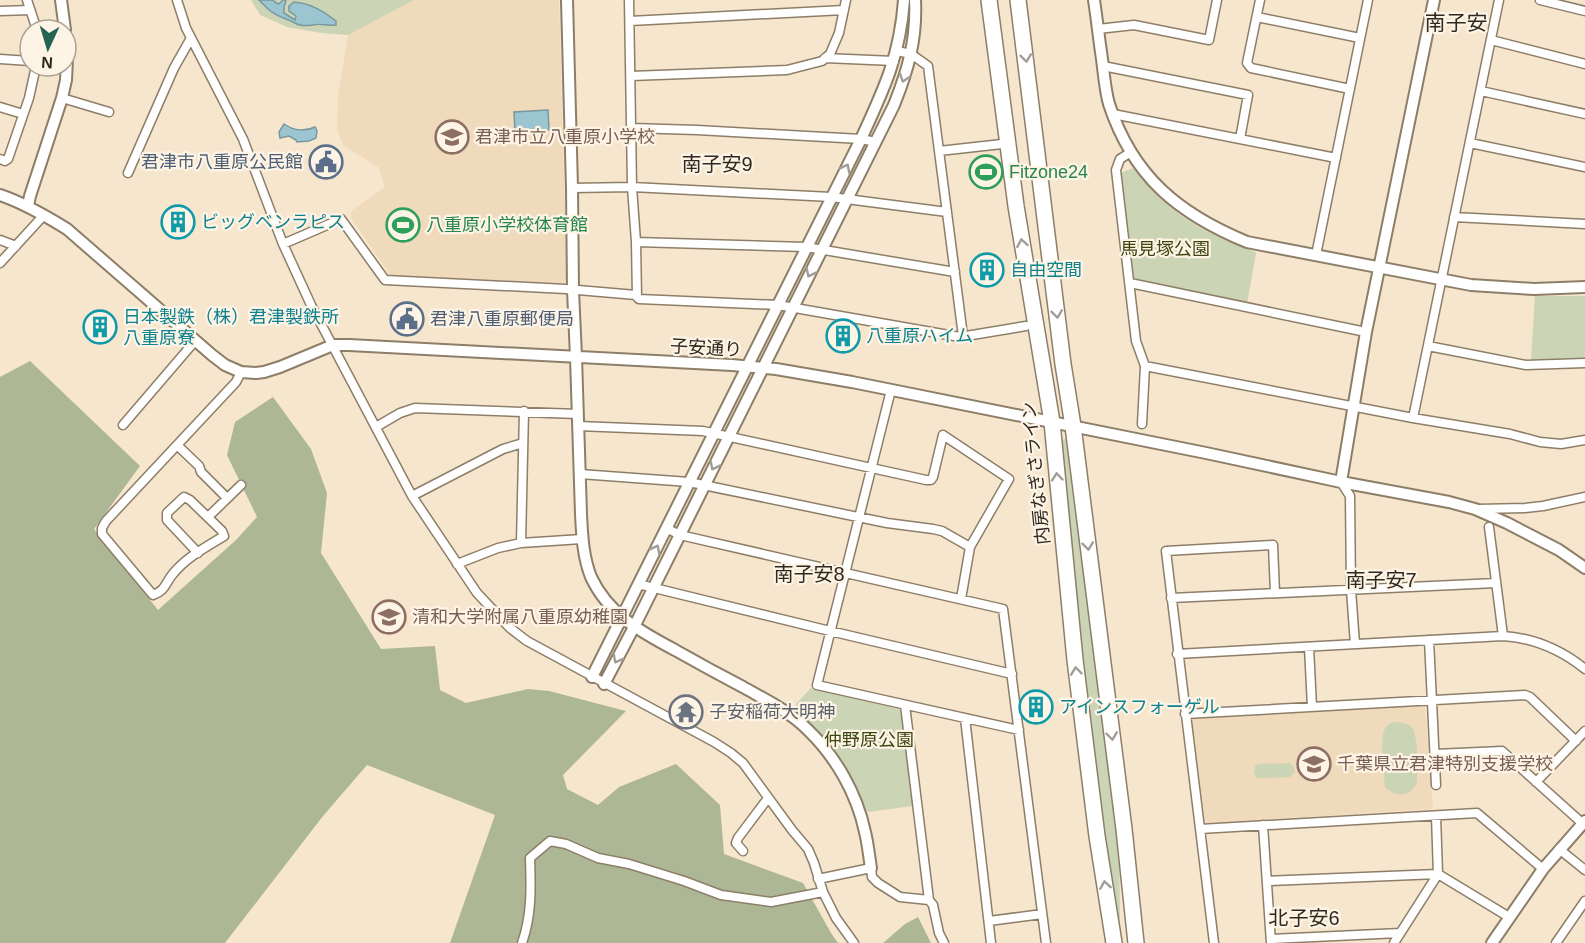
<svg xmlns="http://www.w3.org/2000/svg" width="1585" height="943" font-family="Arial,'Noto Sans JP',sans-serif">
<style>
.built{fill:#f0dabc}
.green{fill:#cbd4b4}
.forest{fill:#adb795}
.water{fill:#9bc6d1;stroke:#7a979c;stroke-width:1.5}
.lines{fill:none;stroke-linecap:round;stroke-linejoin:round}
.street-casing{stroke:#8d7e68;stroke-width:11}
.secondary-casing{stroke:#8d7e68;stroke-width:14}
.highway-casing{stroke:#8d7e68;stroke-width:18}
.street{stroke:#fff;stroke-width:8}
.secondary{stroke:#fff;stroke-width:10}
.highway{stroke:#fff;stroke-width:15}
.oneway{stroke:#a19e9a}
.labels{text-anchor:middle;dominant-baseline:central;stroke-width:4.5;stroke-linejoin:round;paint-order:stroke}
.education-label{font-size:18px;fill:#785e54;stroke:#fef4e6;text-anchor:start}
.service-label{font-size:18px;fill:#4e5e75;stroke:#fef4e6;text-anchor:end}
.leisure-label{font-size:18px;fill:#27864d;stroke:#fef4e6;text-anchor:start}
.culture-label{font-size:18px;fill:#0d838f;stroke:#fef4e6;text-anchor:start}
.park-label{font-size:18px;fill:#3c4710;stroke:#fef4e6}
.street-label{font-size:18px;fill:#2e281f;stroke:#fef4e6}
.worship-label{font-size:18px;fill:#5b616d;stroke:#fef4e6;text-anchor:start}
.neighbourhood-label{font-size:20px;fill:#2e281f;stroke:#fef4e6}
.quarter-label{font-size:21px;fill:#2e281f;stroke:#fef4e6}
</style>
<rect width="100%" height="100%" fill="#f7e6ce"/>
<path class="built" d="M414,0H559L567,281L562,283L397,277L390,275L351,218L352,210L385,187L379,168L343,145L337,129L338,95L348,35Z
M1425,705L1433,806L1432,809L1208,823L1205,820L1192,722L1193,718Z"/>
<path class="green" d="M251,0H414L348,35L321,33L287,27L260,15Z
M1133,168C1160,201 1182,220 1221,238C1233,244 1245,246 1256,253L1247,304L1134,279L1131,276L1118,174Z
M1535,296H1585V358L1565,360H1531Z
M1066,439L1072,490L1087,577L1119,838L1120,919H1118L1113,899L1083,693L1060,440Z
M811,688L899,709L902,716L913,806L868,812L842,762L796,712V704Z
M1399,722C1404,723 1409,724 1412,728C1419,737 1417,771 1417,782C1411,798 1395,797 1385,787C1384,774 1379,735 1386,727C1389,723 1394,722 1399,722Z
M1290,763L1293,766L1295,772L1290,777L1262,778H1257L1254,773L1255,766L1258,764Z"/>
<path class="forest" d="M30,361L140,466L94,529L158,610L236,540L257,517L227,455L235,422L273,397L311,449L327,493L321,553L381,649L435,646L440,690L466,703L528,689L549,691L626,711L563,775L567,789L598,805L619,787L676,764L720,805L724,854L803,883L831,933L838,943H450L495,815L367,765L323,816L225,943H0V377Z
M918,917L931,943H883L905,924Z"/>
<path class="water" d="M259,0H273L276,3L279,4L283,0H286L284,7V13L295,20L296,16L289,11V6L294,2C310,3 323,11 336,21V25C328,26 320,23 313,25C297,27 299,24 286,19C271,13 270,11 259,0Z
M548,110L549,130L515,132L514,112Z
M284,124C294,131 304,132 315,127L317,131L316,138L309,141L297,142L296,140L289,136L280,138L279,132Z"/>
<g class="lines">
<g class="street-casing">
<path id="street" d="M27,0L35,24L36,30
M177,0L186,28L243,139L283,244L311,305L412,496L477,593L510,628L527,641L714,742L731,753L743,763L792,830L808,849L814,863L823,892L836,918L854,943
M629,0L632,187L636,242L637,297L639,299L778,305L960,337L1026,326
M1260,0L1247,63L1251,68L1350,89
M1540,0L1585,11
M0,11L30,10
M1257,17L1360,38
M630,21L844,10
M1098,29L1134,25L1209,40L1217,0
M1491,40L1585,64
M897,51L911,54L928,66L963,336
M825,58L894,61
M0,59L30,61
M1103,66L1248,95L1240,139
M631,76L787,70L822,61L830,54L839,33L846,0
M1481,91L1585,114
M62,98L109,112
M0,107L23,114
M1113,114L1336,158
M631,128L697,130L861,139L876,142
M1470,143L1585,167
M939,151L1002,144
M1131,152L1120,159L1116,170L1136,341L1145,366L1142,424
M0,159L5,161L8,159L29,98L36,66
M128,173L174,68L191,38
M572,188L632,187L831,197L947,212
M1454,217L1585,224
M0,240L16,246
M636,242L806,247L955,272
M283,244L341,219L385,280L566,289L636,295
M1316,255L1368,0
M0,263L44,215
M1130,283L1366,332
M1428,346L1526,365L1585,363
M1145,366L1413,418L1510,434L1540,442L1561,444L1585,440
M891,390L817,685L1019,730
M1413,418L1499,0
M123,425L195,341
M578,426L703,431L926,480H931L933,477L943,435L1009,479L970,547L961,599
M376,427L400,413L415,408L578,414
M177,445L199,466L201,472L227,498
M580,474L689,482L887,523L933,529L942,531L970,547
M1341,482L1350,496L1351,590L1355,644
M412,496L503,449L523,443
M1478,509L1525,508L1543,506L1585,497
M208,517L241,485
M1489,527L1503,636
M666,528L680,535L1003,609L1046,943
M521,543L524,411
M198,553L167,520V513L184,497L190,500L222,531L224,536C206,547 185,558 172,575C165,584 165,591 153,595L102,534V528L106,521L236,382L241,372
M457,564L498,548L521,543L582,539
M638,584L830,631L1012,674
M1171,598L1496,583
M1429,640L1436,785
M1309,647L1312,707
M1177,654L1503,636C1534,638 1560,649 1585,669
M905,705L929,900
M1185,714L1525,695L1530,697L1576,741
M965,718L991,943
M1435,754L1502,751L1582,823
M1536,782L1585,731
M1263,825L1271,943
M1200,829L1477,813L1543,869
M1559,849L1585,870
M743,851L736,843L738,838L768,798
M818,879L871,868L872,877L878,883L900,897L929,900L933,905L939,933L944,943
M1267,881L1438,874L1509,917
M989,921L1042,914
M1271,939L1400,933
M522,943C532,915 531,887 530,858L550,841L566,844L598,858L629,864L684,881L721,895L771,902L823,892
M1214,943L1166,551L1273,545L1275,593
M1394,943L1438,874L1436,816
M1556,943L1585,901"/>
</g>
<g class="secondary-casing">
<path id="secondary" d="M61,0L65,30
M567,0L572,188L573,290L576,357L581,514C582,535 583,557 591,577C608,614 641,632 675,650C698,663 720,675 743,687C766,700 789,711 808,730C836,757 857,794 865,832C868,844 869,856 871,868
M1094,0C1097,20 1099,39 1102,59C1104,74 1105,90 1109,104C1133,177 1179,214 1247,242L1471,285L1534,289L1585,287
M0,195C24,203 46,216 67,229L212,355L225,365L241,372L256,373L264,372L280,367L333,345H349L732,365L776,369L852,382L1206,453L1341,482L1449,502L1475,509L1507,523L1559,550L1585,568
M28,206L30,196L62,98L66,80L67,59L66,39
M1341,482L1366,332L1434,0
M592,677L861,139C884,89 900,56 904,0
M604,684L634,627L894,105C908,70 917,39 915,0
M1492,943L1543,869L1585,821"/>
</g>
<g class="highway-casing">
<path id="highway" d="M989,0L1016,206L1052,422L1075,660L1097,836L1114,943
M1018,0L1063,364L1073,426L1124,829L1136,943"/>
</g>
<use href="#street" class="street"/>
<use href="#secondary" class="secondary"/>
<use href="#highway" class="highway"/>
</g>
<defs><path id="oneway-chevron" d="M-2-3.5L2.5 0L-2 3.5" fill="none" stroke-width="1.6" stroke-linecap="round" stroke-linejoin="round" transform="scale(1.5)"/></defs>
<g class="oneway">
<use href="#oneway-chevron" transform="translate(1026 58) rotate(83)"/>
<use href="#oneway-chevron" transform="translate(904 78) rotate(108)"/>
<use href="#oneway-chevron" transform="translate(846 168) rotate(-63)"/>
<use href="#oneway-chevron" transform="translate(1022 243) rotate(-100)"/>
<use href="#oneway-chevron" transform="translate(810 273) rotate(116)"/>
<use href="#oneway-chevron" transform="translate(1057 314) rotate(83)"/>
<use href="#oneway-chevron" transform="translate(714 466) rotate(116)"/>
<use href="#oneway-chevron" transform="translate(1057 477) rotate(-95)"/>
<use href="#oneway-chevron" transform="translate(1088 546) rotate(83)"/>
<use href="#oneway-chevron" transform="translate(656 549) rotate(-63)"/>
<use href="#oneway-chevron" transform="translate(617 659) rotate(118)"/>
<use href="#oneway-chevron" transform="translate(1076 671) rotate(-97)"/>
<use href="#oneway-chevron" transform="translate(1112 736) rotate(83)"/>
<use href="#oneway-chevron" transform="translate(1105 885) rotate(-99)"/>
</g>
<defs>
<g id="school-ring" transform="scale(1.725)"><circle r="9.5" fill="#fef4e6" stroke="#8d6e63" stroke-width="1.5"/><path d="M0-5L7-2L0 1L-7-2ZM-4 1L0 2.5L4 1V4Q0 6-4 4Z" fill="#8d6e63"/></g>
<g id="civic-ring" transform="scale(1.725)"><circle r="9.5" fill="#fef4e6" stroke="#5c6f8a" stroke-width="1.5"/><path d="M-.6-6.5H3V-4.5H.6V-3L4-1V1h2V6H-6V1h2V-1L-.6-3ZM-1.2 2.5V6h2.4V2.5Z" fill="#5c6f8a"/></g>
<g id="stadium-ring" transform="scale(1.725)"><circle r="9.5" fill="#fef4e6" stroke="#2e9e5b" stroke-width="1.5"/><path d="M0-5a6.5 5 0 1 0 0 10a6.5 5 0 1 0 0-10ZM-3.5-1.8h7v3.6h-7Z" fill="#2e9e5b"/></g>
<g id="building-ring" transform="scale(1.725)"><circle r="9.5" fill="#fef4e6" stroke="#0f9aa8" stroke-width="1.5"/><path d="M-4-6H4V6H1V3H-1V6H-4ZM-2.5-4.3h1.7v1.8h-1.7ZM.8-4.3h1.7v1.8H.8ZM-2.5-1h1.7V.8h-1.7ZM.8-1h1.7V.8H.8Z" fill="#0f9aa8"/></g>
<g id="temple-ring" transform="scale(1.725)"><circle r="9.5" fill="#fef4e6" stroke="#6b7280" stroke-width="1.5"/><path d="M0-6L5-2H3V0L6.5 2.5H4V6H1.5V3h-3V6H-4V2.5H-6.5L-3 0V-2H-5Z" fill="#6b7280"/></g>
</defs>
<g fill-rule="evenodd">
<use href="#school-ring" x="452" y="137"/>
<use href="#civic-ring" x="326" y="162"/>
<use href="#stadium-ring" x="986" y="172"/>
<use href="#building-ring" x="178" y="222"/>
<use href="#stadium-ring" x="403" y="225"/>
<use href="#building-ring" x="987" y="270"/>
<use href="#civic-ring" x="407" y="319"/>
<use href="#building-ring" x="100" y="327"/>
<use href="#building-ring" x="843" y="336"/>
<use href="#school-ring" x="389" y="617"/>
<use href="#building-ring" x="1036" y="707"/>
<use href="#temple-ring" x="686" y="712"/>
<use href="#school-ring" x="1314" y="764"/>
</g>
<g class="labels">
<g class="education-label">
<text x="475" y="137">君津市立八重原小学校</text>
<text x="412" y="617">清和大学附属八重原幼稚園</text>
<text x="1337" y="764">千葉県立君津特別支援学校</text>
</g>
<g class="service-label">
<text x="303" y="162">君津市八重原公民館</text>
<text x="430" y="319" text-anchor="start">君津八重原郵便局</text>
</g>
<g class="leisure-label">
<text x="1009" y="172">Fitzone24</text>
<text x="426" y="225">八重原小学校体育館</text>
</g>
<g class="culture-label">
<text x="201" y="222">ビッグベンラピス</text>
<text x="1010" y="270">自由空間</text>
<text x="123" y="317">日本製鉄（株）君津製鉄所<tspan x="123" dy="21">八重原寮</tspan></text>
<text x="866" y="336">八重原ハイム</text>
<text x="1059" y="707">アインスフォーゲル</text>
</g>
<g class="park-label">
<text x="1165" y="249">馬見塚公園</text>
<text x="869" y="740">仲野原公園</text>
</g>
<g class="street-label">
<text transform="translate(706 348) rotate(3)">子安通り</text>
<text transform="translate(1036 473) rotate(-96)">内房なぎさライン</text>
</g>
<g class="worship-label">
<text x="709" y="712">子安稲荷大明神</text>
</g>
<g class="neighbourhood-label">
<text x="717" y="164">南子安9</text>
<text x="809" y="574">南子安8</text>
<text x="1381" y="580">南子安7</text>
<text x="1304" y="918">北子安6</text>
</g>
<g class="quarter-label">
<text x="1456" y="22">南子安</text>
</g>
</g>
<g transform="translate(48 48) rotate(184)"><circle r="28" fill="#fef4e6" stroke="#aba296" stroke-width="1.5"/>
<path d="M0-4.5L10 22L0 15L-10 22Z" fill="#236452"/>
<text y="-9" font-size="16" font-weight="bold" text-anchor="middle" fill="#2e281f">N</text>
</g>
</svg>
